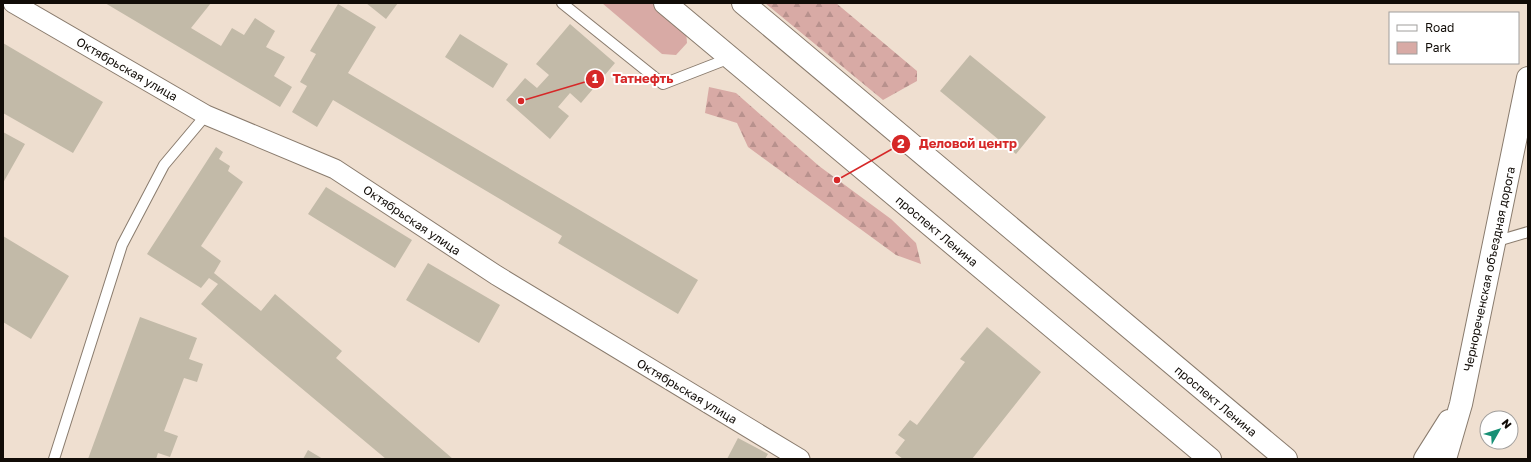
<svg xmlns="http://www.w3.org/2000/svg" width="1531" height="462" font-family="'Golos Text',sans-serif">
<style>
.green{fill:#d8aaa5}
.forest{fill:url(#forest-firs)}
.building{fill:#c2baa8}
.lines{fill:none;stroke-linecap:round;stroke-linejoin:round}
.lane-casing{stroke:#897b6d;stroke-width:12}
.street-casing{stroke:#897b6d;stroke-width:21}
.secondary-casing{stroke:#897b6d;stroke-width:24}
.lane{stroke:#fff;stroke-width:10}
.street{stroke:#fff;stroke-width:19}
.secondary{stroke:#fff;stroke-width:22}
.labels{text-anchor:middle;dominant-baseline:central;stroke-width:4;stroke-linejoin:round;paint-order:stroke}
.street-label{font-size:12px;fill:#110c07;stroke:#fff}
.leader{fill:none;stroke:#d62828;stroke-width:1.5}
.callout-dot{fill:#d62828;stroke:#fff;stroke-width:1.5}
.mark-label{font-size:12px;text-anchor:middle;font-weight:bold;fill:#fff}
.callout-label{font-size:13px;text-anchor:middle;font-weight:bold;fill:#d62828;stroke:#fff;stroke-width:4;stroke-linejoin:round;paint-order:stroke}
</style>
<defs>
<pattern id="forest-firs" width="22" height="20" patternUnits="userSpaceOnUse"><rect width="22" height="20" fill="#d8aaa5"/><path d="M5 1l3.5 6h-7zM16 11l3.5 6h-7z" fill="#b8918d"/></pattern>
</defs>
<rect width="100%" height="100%" fill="#efdfd0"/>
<path class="green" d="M602,3H652L686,31L687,43L676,55L662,54Z"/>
<path class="forest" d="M765,3H836L917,71V81L883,100Z
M709,87L736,93L819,166L891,219L916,243L921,264L896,255L748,147L737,123L705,113Z"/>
<path class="building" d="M105,3H211L191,28L221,46L232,28L244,35L255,18L275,31L266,47L285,57L274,76L292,87L280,107Z
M366,3H398L386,19Z
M338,4L376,27L348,73L698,280L678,314L558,243L562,236L333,100L317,127L292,112L307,86L300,82L316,54L310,51Z
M570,24L615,63L581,103L570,93L558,107L569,116L550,139L506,100L525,78L537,88L549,75L536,64Z
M460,34L508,64L493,88L445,57Z
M3,43L103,102L73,153L3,113Z
M970,55L1046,117L1016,154L940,91Z
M3,132L25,144L3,183Z
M216,147L223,152L219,159L230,166L228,171L243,182L201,246L221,261L214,273L261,311L275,294L342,351L336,358L453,459H386L201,304L218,284L209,278L201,288L147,254Z
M326,187L412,240L395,268L308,214Z
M3,236L69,276L31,339L3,322Z
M428,263L500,305L479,343L406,300Z
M140,317L197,338L189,359L203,364L197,382L184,378L164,431L178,436L170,457L158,453L156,459H88Z
M987,327L1041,372L972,459H903L895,453L905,440L898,435L910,420L917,425L965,362L960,359Z
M738,438L768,454L765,459H727Z
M308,450L323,459H303Z"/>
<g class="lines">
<g class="lane-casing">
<path id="lane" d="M562,3L663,84L730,58
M1494,242L1528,232
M54,459L122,245L164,165L206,115"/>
</g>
<g class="street-casing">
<path id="street" d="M13,3L206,115L335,169L496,275L800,459"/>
</g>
<g class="secondary-casing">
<path id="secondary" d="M665,3L1210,459
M743,3L1286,459
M1425,459L1449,421
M1445,459L1461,404L1528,78"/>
</g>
<use href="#lane" class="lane"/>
<use href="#street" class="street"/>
<use href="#secondary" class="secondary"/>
</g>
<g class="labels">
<g class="street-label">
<text transform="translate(127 69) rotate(30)">Октябрьская улица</text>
<text transform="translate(412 220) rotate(34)">Октябрьская улица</text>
<text transform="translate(937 231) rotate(40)">проспект Ленина</text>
<text transform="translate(1489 269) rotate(-78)">Чернореченская объездная дорога</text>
<text transform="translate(687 391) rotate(31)">Октябрьская улица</text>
<text transform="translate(1216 401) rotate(40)">проспект Ленина</text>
</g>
</g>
<path class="leader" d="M521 101L595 79M837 180L901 144"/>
<g class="callout-dot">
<circle cx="521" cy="101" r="4"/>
<circle cx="837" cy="180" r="4"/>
<circle cx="595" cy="79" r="10"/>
<circle cx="901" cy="144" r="10"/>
</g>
<g class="mark-label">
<text x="595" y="83">1</text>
<text x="901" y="148">2</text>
</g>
<g class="callout-label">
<text x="643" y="83">Татнефть</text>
<text x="968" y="148">Деловой центр</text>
</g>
<rect width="1531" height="462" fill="none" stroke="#110c07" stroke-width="8"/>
<rect x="1389" y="12" width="130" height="52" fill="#ffffff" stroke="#a09e9c"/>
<rect x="1397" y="25" width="20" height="6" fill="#ffffff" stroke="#a09e9c"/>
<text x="1425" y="32" font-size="12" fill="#110c07">Road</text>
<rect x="1397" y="42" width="20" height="12" fill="#d8aaa5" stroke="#a09e9c"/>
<text x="1425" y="52" font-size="12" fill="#110c07">Park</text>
<g transform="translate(1499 430) rotate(51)"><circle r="19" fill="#ffffff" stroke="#a09e9c"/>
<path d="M0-3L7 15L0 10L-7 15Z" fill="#179075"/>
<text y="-6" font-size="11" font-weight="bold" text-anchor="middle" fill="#110c07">N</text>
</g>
</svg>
